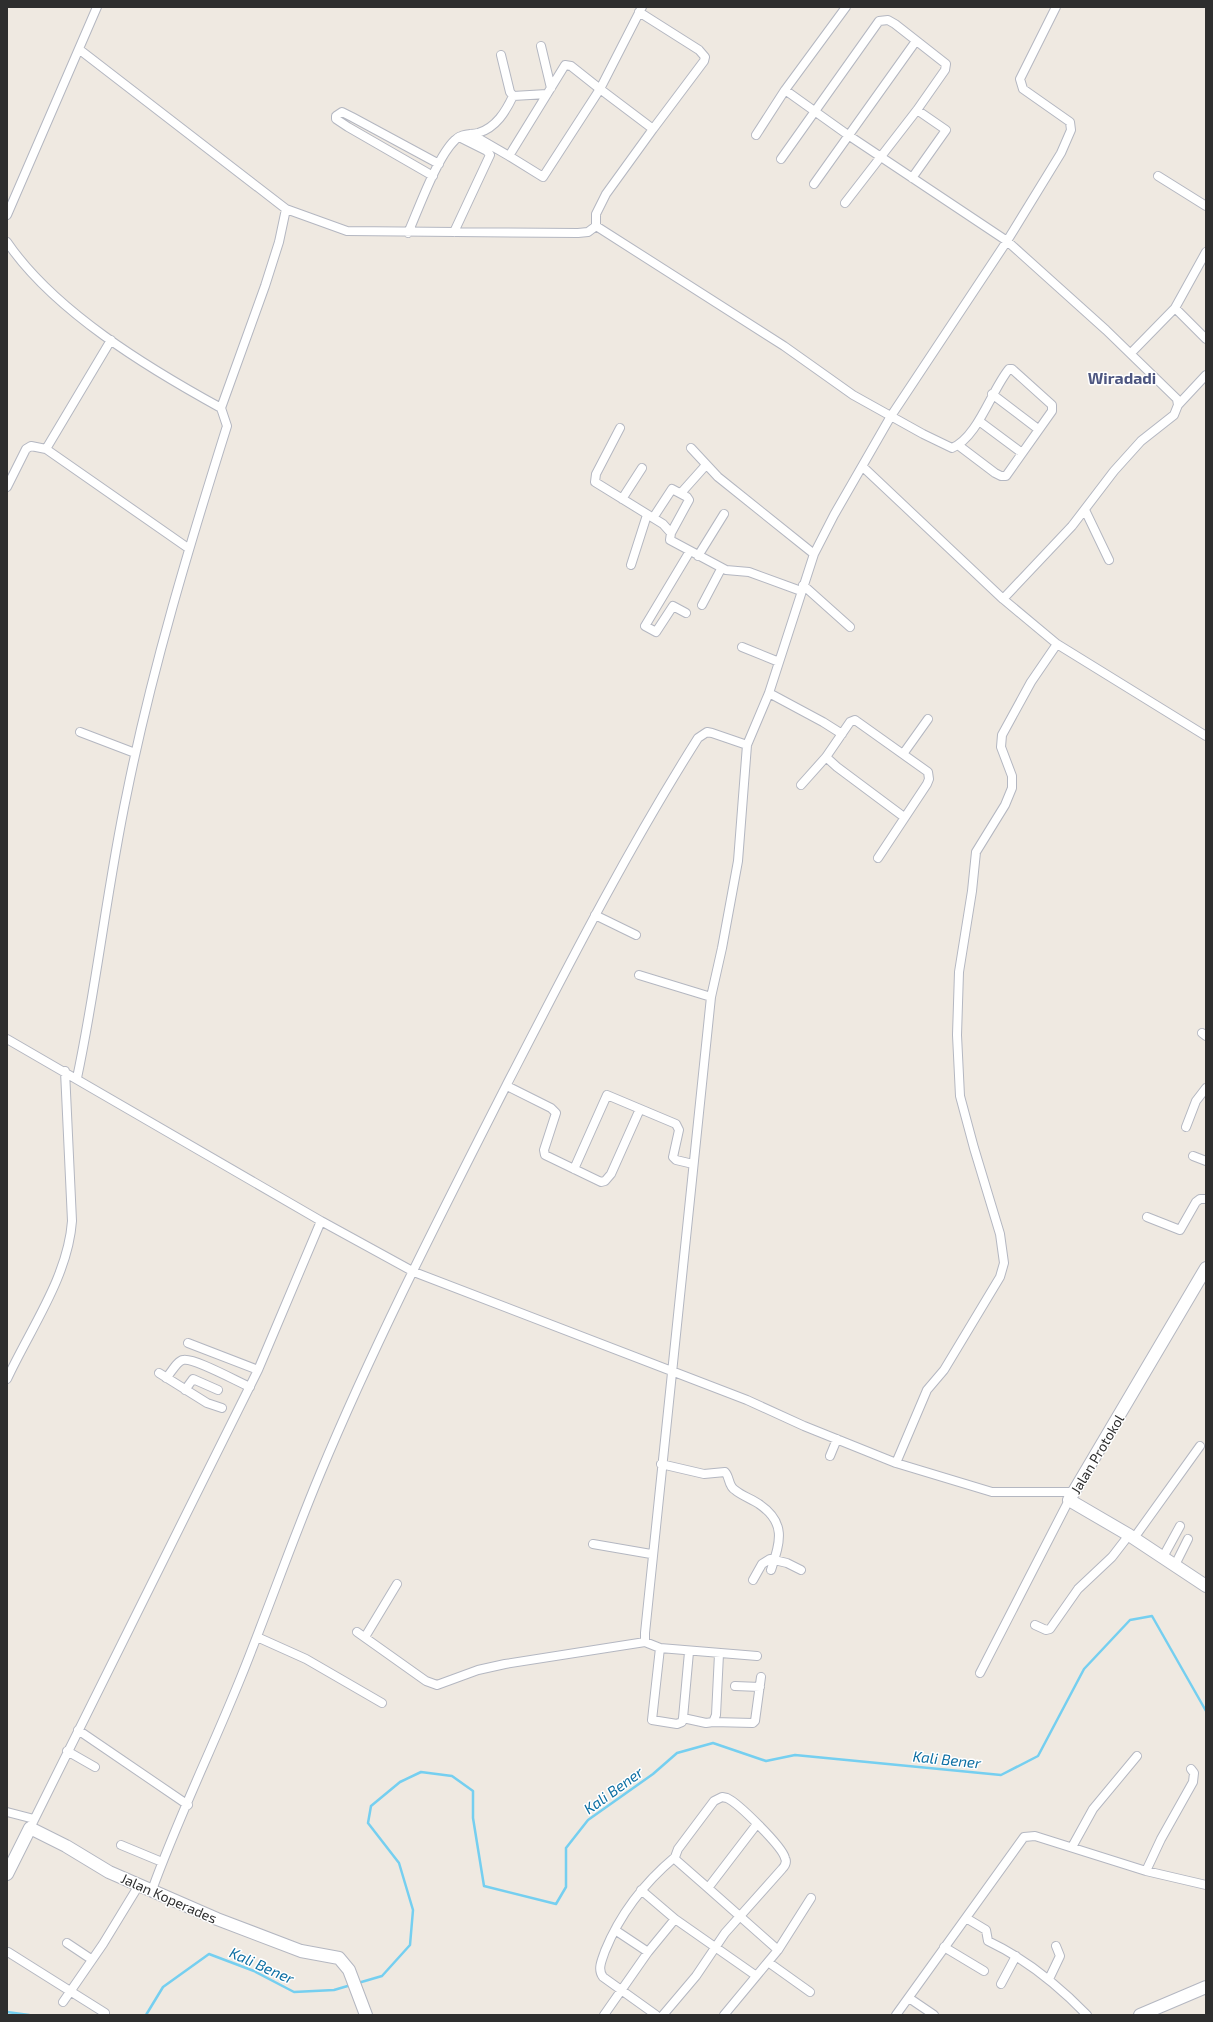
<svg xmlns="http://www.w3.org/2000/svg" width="1213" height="2022" font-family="'Exo 2',sans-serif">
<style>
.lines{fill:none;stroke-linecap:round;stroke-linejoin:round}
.stream{stroke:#75cff0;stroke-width:2.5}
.street-casing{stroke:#b4b7c1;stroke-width:10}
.secondary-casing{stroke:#b4b7c1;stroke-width:14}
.street{stroke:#fff;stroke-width:8}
.secondary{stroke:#fff;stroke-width:12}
.labels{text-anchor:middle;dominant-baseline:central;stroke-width:3;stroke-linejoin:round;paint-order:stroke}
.street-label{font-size:14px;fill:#2e2e2e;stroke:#fff}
.water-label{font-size:15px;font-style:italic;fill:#0d6fa3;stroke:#fff}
.quarter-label{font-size:16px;font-weight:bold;fill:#4d5680;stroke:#fff}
</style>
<rect width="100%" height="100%" fill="#efe9e1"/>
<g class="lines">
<path class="stream" d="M358,1983L382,1976L410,1945L413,1910L399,1863L368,1823L371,1806L400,1782L421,1772L452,1776L473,1791V1818L484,1886L556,1904L566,1887V1848L588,1820L653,1774L677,1753L713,1743L766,1761L795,1755L1001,1775L1038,1756L1084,1669L1130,1620L1152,1616L1206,1711
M7,2012L29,2015
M146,2015L163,1987L209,1954L254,1971L294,1992L334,1990L351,1985"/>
<g class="street-casing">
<path id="street" d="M639,12L699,50L705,57L704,61L653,129
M541,46L551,88
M80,50L286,209
M501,55L510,92L513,96L547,94
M565,65L571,66L600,89L543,177L509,156Z
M785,90L848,135L1007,241L1106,330L1177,399L1178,405L1174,415L1141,441L1114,471L1072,526L1003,599
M471,134L509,156
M756,135L785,90L846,7
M781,159L879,21L888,20L895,24L946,64L945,70L917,110L845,203
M433,176L348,127L336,119V116L342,112L352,117L439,164
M1158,176L1206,206
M912,178L946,130L917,110
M814,184L916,41
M7,215L97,7
M596,226V214L606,194L653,129L600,89L642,7
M454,232L490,155L487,151L459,137
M408,233C419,208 437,157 455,140C462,133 470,135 478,133C496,128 506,111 513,96
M7,242C54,311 148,368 221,408
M1175,308L1206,339
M1131,353L1175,308L1206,252
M992,394L1038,429
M1178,405L1206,375
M979,421L1022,453
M620,428L596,474L595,482L663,524L671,533L670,540L726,570L749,572L801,591
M691,448L718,477L814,554
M46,449L111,340
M863,467L1003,599L1057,644L1206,736
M7,487L26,449L31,446L46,449L188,548
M681,493L706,465
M622,499L642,468
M1085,510L1109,560
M653,518L672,489L687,497L689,500L671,533
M698,556L724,514
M631,565L647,515
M803,585L850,627
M702,605L721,569
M686,613L673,606L656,632L645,626L690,551
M742,647L779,662
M769,693L823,722L842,734
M80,732L135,753
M747,745L738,861L722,948L711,997L645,1633V1642L660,1648L757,1656
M903,754L928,719
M826,757L837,767L904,817
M801,785L826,757L850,722L855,720L928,772L929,779L927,784L878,858
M595,915L636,935
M639,975L711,997
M1202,1033L1206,1036
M7,1039L321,1221L414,1272L747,1400L804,1426L896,1463L992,1492H1074
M77,1078C97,984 107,887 127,793C152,669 189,547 227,426L221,408L265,286L279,242L286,209L347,231L578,233L588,232L596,226L784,346L853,395L923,434L952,448C978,437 991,391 1009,369H1012L1052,405V411L1006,476H1001L995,473L958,445
M507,1086L551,1108L556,1113L544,1150L545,1155L601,1182L605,1181L611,1174L640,1109
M1186,1127L1196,1101L1206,1088
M1193,1156L1206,1161
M574,1169L607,1095L676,1124L679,1130L673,1157L676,1160L693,1164
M1147,1217L1180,1230L1196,1202L1200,1199H1206
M188,1343L258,1370
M159,1373L207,1403L222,1408
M166,1378C171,1373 177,1361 183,1360C193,1357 238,1382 250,1387
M7,1379C30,1329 68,1277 72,1221L65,1071
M185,1390L193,1379L218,1390
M830,1456L837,1439
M896,1463L927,1390L944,1370L1000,1277L1004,1263L1000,1234L974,1148L960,1096L957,1035L959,972L972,891L976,852L1005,805L1012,788V776L1001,747L1002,735L1031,682L1057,644
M661,1464L704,1474L725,1472C730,1477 728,1486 735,1490C742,1496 752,1499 759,1504C787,1523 780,1542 771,1570
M1134,1538L1200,1446
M593,1544L651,1554
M1163,1557L1180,1526
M1175,1565L1188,1539
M753,1580L762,1564L770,1559L787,1563L801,1570
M1035,1625L1046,1630L1050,1629L1078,1589L1112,1557L1129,1535
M357,1632L426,1681L437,1685L478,1670L505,1664L645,1642
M257,1637L306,1659L382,1703
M365,1637L397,1584
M660,1648L652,1720L677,1724L682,1722L683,1718
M689,1652L683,1718L706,1723L713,1722L716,1715L719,1654
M980,1673L1069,1500
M735,1686L760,1687
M713,1722L753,1723L755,1721L761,1677
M78,1730L188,1805
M67,1751L95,1767
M7,1812L34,1819
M757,1824L708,1888L778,1950
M30,1828L258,1370L321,1221
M121,1845L162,1862
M1072,1847L1093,1809L1137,1756
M1146,1871L1161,1839L1193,1782L1194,1773L1191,1769
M152,1890C178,1818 212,1749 241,1677C268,1610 292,1541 320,1474C375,1342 441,1214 506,1086C567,968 627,850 698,738L707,732L712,733L747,745L769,693L814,554L834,515L891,416L1007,241L1061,153L1071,130L1070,122L1023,89L1020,79L1056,7
M641,1890L675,1919
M966,1918L986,1930L988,1941C1026,1959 1058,1985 1087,2015
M615,1930L648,1952
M67,1943L91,1959
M944,1947L984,1971
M8,1952L105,2013
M768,1962L778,1950L811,1898
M1049,1979L1060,1956L1056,1946
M1001,1984L1016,1956
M909,1998L934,2015
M63,2002L103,1944L139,1885
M604,2015L648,1952L675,1919L755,1975
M656,2015L603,1977C597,1969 602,1960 605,1951C620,1914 644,1883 675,1857
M663,2015L696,1976L725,1933L782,1869C785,1866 787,1862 785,1858C782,1846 738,1803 727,1798L722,1797L714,1801L678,1849L675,1857L676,1860L708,1888
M724,2015L768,1962L810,1992
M896,2015L1024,1837L1035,1836L1146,1871L1206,1885"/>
</g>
<g class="secondary-casing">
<path id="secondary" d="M1206,1268L1069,1500L1129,1535L1206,1586
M7,1874L30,1828L66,1846L109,1872L217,1919L301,1951L339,1958L349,1970L366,2015
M1140,2015L1206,1987"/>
</g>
<use href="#street" class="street"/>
<use href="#secondary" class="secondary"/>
</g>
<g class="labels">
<g class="street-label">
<text transform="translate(1097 1454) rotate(-59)">Jalan Protokol</text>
<text transform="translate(169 1898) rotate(24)">Jalan Koperades</text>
</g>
<g class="water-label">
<text transform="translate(947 1759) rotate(6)">Kali Bener</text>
<text transform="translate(613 1790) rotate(-36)">Kali Bener</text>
<text transform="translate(262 1965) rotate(24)">Kali Bener</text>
</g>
<g class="quarter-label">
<text x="1122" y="377">Wiradadi</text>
</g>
</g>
<rect width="1213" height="2022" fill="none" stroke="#2e2e2e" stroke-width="16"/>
</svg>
